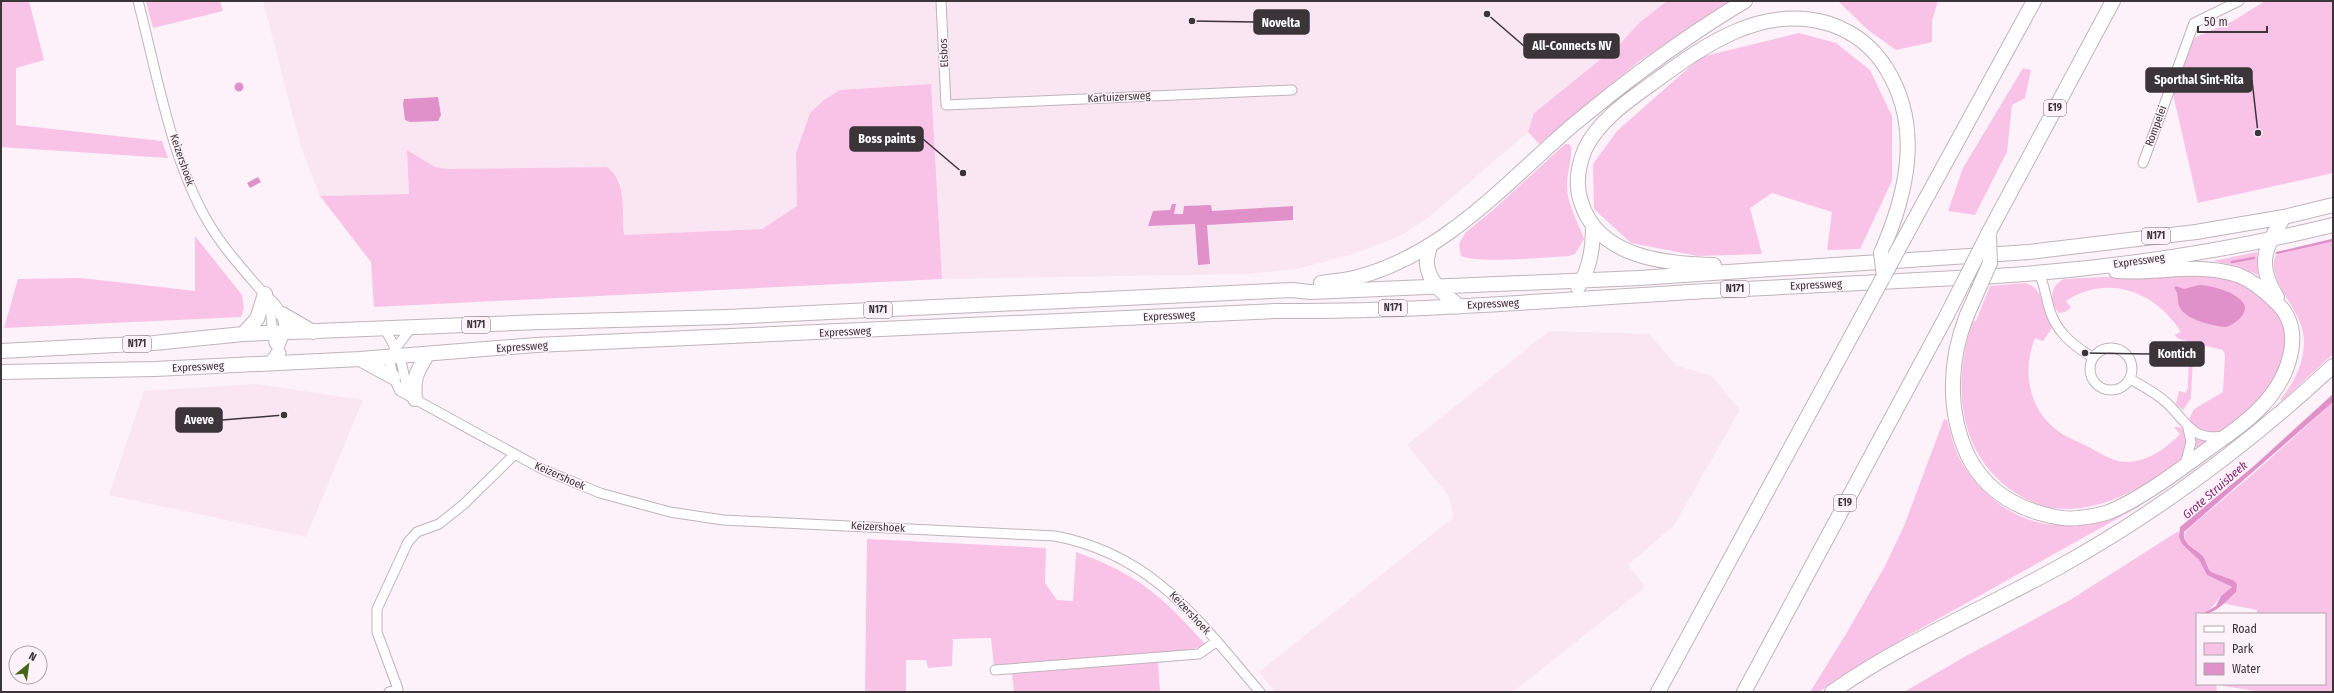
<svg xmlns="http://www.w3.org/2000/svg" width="2334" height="693" font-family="'Fira Sans Condensed',sans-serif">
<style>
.built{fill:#fae5f3}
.green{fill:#f9c2e7}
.water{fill:#e091c9}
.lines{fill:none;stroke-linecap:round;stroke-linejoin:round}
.stream{stroke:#e091c9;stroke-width:2.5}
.minor-casing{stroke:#c1b3bc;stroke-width:11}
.highway-casing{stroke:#c1b3bc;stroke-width:16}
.minor{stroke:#fff;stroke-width:9}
.highway{stroke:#fff;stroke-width:14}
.highway-bridge-casing{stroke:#c1b3bc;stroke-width:16;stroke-linecap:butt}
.highway-bridge{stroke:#fff;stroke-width:14}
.labels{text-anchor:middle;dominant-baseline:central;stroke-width:3;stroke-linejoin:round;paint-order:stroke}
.shield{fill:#fdf2f9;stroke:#756e73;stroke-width:1}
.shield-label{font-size:10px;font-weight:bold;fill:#3b3539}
.street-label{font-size:11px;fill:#3b3539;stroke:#fdf2f9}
.water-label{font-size:12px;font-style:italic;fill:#872b72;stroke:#fdf2f9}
.leader{fill:none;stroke:#3b3539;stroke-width:1.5}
.callout-dot{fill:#3b3539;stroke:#fdf2f9;stroke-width:1.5}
.callout{fill:#3b3539;stroke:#3b3539;stroke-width:1.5}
.callout-label{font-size:12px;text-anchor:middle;font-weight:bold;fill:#fff}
</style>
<rect width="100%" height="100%" fill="#fdf2f9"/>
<path class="built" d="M263,1H1667L1639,23L1621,43L1534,113L1528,132L1429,217L1400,236L1353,254L1297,269L1247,274L942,279L931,84L840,90L824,100L810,113L796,153L798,207L762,229L623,235L621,183L607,167L448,169L435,167L407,150L409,194L320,196L301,147Z
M1549,331L1649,334L1677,366L1712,376L1740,410L1674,525L1628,565L1645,587L1513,692H1275L1259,672L1454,517L1449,496L1407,445Z
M256,384L363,400L306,537L109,495L144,391Z"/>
<path class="green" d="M1,1H29L44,60L16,68V125L162,141L168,158L1,147Z
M151,1H220L223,11L153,28L146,2Z
M1667,1H1729L1638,62L1539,144L1528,132L1534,113L1621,43L1639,23Z
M1838,1H1938L1932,21V42L1896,50L1868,30Z
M2265,1H2333V173L2198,203L2173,94L2190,43L2196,37L2233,21Z
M1799,33L1836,43L1870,70L1892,116V181L1860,249L1827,250L1832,212L1772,193L1750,208L1762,254L1698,256L1631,243L1594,209L1593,164L1617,131L1701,57Z
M2023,68L2031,70L2025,98L2012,105L2007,152L1975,215L1948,211L1963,168Z
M931,84L942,279L374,307L371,262L320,196L409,194L407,150L435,167L448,169L607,167C628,183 621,210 624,235L762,229L797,206L796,153L810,113L824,100L840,90Z
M1565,144H1569L1571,147C1572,160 1567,173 1567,185C1567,206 1578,221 1584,239L1575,254L1569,256C1545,257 1480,264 1461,256L1459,244L1465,233L1492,211Z
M195,236L242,295L244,308L241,317L4,328L18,279L81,278L195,291Z
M2333,241V354L2282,401L2280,400C2296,381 2309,354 2302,328C2297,307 2265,276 2276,255Z
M2257,252L2258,275L2237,266L2213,261Z
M2184,273C2202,275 2221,276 2239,280C2246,282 2255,291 2261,295C2311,330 2276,389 2240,417C2232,423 2225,432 2214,433C2204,434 2194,428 2189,419L2194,409L2223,392L2225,355L2223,350L2179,339L2174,335L2181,332C2156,292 2108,273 2066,301L2071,308L2065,312L2059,313L2053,306C2051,294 2052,285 2064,279Z
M2025,283C2045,288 2044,312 2052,328L2043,341L2035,338C2022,370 2028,409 2058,431C2066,437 2076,441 2085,445C2095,450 2105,457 2115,460C2139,468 2165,450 2180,434L2174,427H2179L2184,430C2191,461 2172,468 2149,482C2125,496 2098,508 2069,509C2047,510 2025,501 2007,487C1956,447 1953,379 1973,321H1976L1990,286Z
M2179,347L2188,348L2193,355L2191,398L2183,410L2176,404L2179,391L2186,393L2188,387L2189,353L2185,350L2180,351Z
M2333,402V692H2262L2223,686V684H2325V614H2257V610L2222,603L2236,592L2233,580L2211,572L2202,555L2186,542L2184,535L2187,530L2254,473Z
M1944,419L1947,420C1951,433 1954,451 1962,463C1984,501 2027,530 2073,525C2096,522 2118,513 2140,505V506L1911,634L1840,677L1819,692H1810L1846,634L1885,566L1904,526Z
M2194.5 443a5.5 5.5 0 1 1 11 0a5.5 5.5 0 1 1-11 0Z
M2177,532H2179L2182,544L2199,560L2207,575L2232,587C2230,591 2226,591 2222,595C2215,603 2210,614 2197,614V684H2216L2217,692H1904L1966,656L2070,600Z
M867,539L1046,548L1045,583L1057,600L1073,601L1076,552C1138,574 1163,597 1206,645L1180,653L994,667L991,638L953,639L952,666L928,668L926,660H906V692H865Z
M1158,661L1160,692H1014L1012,674Z"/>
<path class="water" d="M234.5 87a4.5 4.5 0 1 1 9 0a4.5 4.5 0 1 1-9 0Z
M438,97L441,115L438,121L410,122L405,120L403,104L404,99Z
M258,177L261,182L250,188L247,183Z
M1172,204H1176L1174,214H1183L1184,206L1211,205L1212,211L1293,206V220L1207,225L1210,264L1198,265L1195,224L1148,226L1153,211L1170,210Z
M2199,285C2213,286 2239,292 2245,306C2246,316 2235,324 2226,327C2213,326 2187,320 2180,308C2176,301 2180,294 2174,288L2176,286L2184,289Z
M2333,394V402L2184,532C2182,544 2195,548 2202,555C2206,560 2207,567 2211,572L2233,580L2237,584L2236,592C2226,601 2216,614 2202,614L2216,606L2221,596L2232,587L2207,575L2199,560L2182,544L2179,537L2180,527L2255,465Z"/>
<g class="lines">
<path class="stream" d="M2277,253L2333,240
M2232,262L2254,258"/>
<g class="minor-casing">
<path id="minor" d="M138,1C157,73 170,157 208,222C222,246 240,266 258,287C265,295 278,304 281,314C289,334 280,349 268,363
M941,1L946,105L1292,90
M2143,163L2194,23L2239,1
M2038,272C2044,282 2045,293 2048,304C2054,330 2071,344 2092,357
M269,299L274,343L281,353
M411,328L389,357L393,377L400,391L542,469L600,493L670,512L723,520L1055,536C1154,555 1198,620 1260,692
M385,329L400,357L406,383L413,396
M2090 369a21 21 0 1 1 42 0a21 21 0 1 1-42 0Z
M2130,379C2143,386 2158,394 2169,405C2188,424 2192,441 2225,436
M2185,465L2191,442L2188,428
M995,670L1199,654L1217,641
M389,692L398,689L377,632V609L408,542L417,532L439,524L464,504L514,455"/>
</g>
<g class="highway-casing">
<path id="highway" d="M1912,224L2034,1
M1989,232L2113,1
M1430,246C1429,251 1426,259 1427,264C1428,282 1446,296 1459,306
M1714,265C1664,264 1598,257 1581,202C1575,184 1578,166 1585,149C1599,120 1629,100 1654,82C1705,45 1763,3 1830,24C1853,32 1873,47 1886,68C1923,127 1907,194 1881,253
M1321,283C1332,281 1343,281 1354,278C1444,256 1505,183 1573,125C1627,80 1684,37 1745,1
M1578,287C1590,270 1593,247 1593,226
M2277,297C2256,265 2265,246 2284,217
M282,314L313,332
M1967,315C1949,360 1947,411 1968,456C1984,488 2010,505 2043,514C2054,517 2067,520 2078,518C2088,517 2100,515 2109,512C2143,498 2185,466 2215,444C2231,433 2248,421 2261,407C2287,380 2308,332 2276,302C2265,291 2253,281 2238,275C2199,262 2156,274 2116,271
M243,334L257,319L265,294
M1,351L154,343L243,334L542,322L727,317L1292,290L1310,292L1639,278L2029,252L2196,232L2284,217L2333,205
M360,359L393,377
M1,372L155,369L360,359L536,345L1275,311C1432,312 1589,297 1745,289C1828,284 1912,281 1995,276C2109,269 2222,252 2333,225
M415,399C413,378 416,373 427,355
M1658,692L1860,320
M1744,692L1947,315
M1832,692C1902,643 1983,609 2059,567C2158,512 2249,444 2333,366"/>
</g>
<use href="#minor" class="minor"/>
<use href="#highway" class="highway"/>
<g class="highway-bridge-casing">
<path id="highway-bridge" d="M1881,253L1884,277
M1947,315L1989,232
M1967,315L1990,263L1989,236
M1860,320L1912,224"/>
</g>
<use href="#highway-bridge" class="highway-bridge"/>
</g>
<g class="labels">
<g class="shield">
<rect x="2044" y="100" width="22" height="16" rx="3"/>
<rect x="2142" y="228" width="28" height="16" rx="3"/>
<rect x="1721" y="281" width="28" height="16" rx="3"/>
<rect x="1379" y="300" width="28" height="16" rx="3"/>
<rect x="864" y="302" width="28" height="16" rx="3"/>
<rect x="462" y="317" width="28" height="16" rx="3"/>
<rect x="123" y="336" width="28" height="16" rx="3"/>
<rect x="1834" y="495" width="22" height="16" rx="3"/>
</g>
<g class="shield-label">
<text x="2055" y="108">E19</text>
<text x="2156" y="236">N171</text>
<text x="1735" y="289">N171</text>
<text x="1393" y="308">N171</text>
<text x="878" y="310">N171</text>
<text x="476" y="325">N171</text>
<text x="137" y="344">N171</text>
<text x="1845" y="503">E19</text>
</g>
<g class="street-label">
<text transform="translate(944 53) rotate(-93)">Elsbos</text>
<text transform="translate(1119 97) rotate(-3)">Kartuizersweg</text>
<text transform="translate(2156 126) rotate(-70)">Rompelei</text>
<text transform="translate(182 160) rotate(71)">Keizershoek</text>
<text transform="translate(2139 261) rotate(-8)">Expressweg</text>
<text transform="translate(1816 285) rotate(-3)">Expressweg</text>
<text transform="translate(1493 304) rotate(-3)">Expressweg</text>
<text transform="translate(1169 316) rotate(-3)">Expressweg</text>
<text transform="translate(845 332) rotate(-3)">Expressweg</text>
<text transform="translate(522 347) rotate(-4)">Expressweg</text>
<text transform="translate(198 367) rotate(-3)">Expressweg</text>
<text transform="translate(560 476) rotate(24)">Keizershoek</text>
<text transform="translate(878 527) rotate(3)">Keizershoek</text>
<text transform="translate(1190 613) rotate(47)">Keizershoek</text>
</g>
<g class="water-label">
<text transform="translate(2215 490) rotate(-41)">Grote Struisbeek</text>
</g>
</g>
<path class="leader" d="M1192 21L1254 22M1487 14L1524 46M2258 133L2252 80M963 173L923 139M2085 353L2150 354M284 415L222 420"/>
<g class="callout-dot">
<circle cx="1192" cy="21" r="4"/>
<circle cx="1487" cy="14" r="4"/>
<circle cx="2258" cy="133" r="4"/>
<circle cx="963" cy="173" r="4"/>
<circle cx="2085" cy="353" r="4"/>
<circle cx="284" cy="415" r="4"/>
</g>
<g class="callout">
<rect x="1254" y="10" width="55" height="24" rx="4"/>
<rect x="1524" y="34" width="95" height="24" rx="4"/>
<rect x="2146" y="68" width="106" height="24" rx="4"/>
<rect x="850" y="127" width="73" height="24" rx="4"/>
<rect x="2150" y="342" width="54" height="24" rx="4"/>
<rect x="176" y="408" width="46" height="24" rx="4"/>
</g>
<g class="callout-label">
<text x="1281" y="27">Novelta</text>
<text x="1572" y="50">All-Connects NV</text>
<text x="2199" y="84">Sporthal Sint-Rita</text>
<text x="887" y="143">Boss paints</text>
<text x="2177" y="358">Kontich</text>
<text x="199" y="424">Aveve</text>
</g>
<rect width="2334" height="693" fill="none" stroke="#3b3539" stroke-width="4"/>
<rect x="2196" y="613" width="130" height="72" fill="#fdf2f9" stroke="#afa6ac"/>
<rect x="2204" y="626" width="20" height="6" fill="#ffffff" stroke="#afa6ac"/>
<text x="2232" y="633" font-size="12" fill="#3b3539">Road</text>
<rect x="2204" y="643" width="20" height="12" fill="#f9c2e7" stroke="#afa6ac"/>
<text x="2232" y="653" font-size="12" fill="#3b3539">Park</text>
<rect x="2204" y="663" width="20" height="12" fill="#e091c9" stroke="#afa6ac"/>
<text x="2232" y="673" font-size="12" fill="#3b3539">Water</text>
<g transform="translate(28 665) rotate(29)"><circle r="19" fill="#fdf2f9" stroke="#afa6ac"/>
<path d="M0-3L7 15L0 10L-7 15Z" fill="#466316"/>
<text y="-6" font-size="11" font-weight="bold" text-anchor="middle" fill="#3b3539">N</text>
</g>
<path d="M2198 26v6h69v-6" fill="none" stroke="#3b3539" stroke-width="2"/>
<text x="2204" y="26" font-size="12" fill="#3b3539" stroke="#fdf2f9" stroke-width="3" paint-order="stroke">50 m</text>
</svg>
